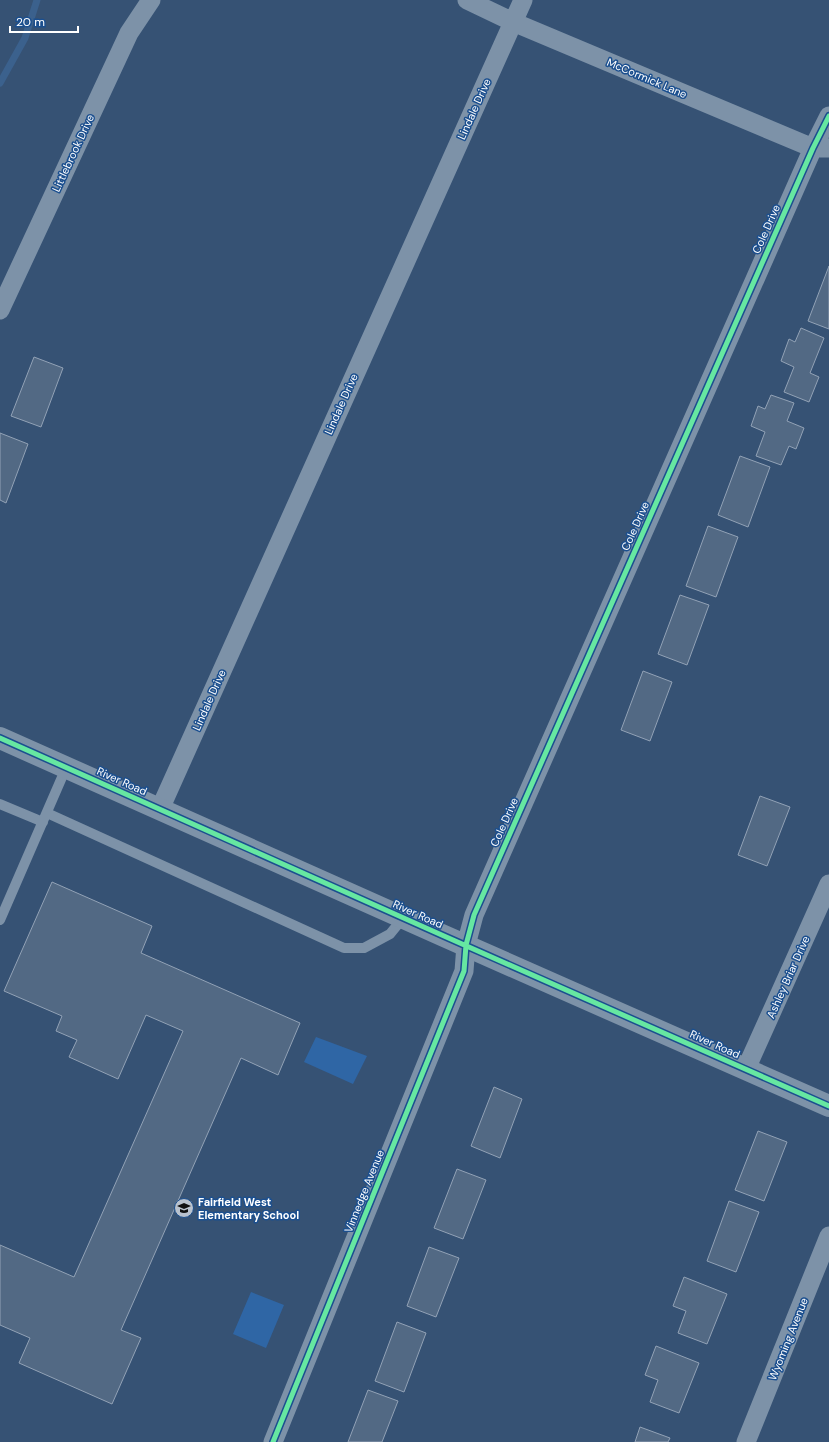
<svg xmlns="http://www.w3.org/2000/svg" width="829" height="1442" font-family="'DM Sans',sans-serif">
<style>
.green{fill:#2f66a5}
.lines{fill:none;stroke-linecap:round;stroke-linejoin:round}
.stream{stroke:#3b618d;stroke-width:7}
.building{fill:#526984;stroke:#92a2b6}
.service{stroke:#7d92a8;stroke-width:10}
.minor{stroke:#7d92a8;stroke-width:19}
.tertiary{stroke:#7d92a8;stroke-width:22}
.cycleway-casing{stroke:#1b4f8f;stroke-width:8}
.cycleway{stroke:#66e7a1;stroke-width:5}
.labels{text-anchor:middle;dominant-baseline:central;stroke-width:3;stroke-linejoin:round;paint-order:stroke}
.street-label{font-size:11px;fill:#fff;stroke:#1b4f8f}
.poi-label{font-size:11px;font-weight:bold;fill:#fff;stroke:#1b4f8f;text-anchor:start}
</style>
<rect width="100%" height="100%" fill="#365274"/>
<path class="green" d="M316,1037L367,1056L353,1084L304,1062Z
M251,1292L284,1305L266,1348L233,1334Z"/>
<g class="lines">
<path class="stream" d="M0,83L25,38L37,0"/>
</g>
<path class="building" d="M829,266V329L808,321Z
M801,328L824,338L810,373L819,377L809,402L784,392L794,367L781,361L789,339L795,342Z
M34,357L63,368L41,427L11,416Z
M771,395L794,403L787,421L804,428L796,449L789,446L781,465L756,456L765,432L751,426L758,406L765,409Z
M0,433L28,444L6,503L0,500Z
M740,456L770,467L748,527L718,515Z
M708,526L738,537L716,597L686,586Z
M680,595L709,605L687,665L658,654Z
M643,671L672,682L650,741L621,730Z
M760,796L790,807L767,866L738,855Z
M52,882L152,926L141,953L300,1023L278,1075L241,1058L121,1330L141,1338L112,1404L19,1363L30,1338L0,1325V1245L74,1277L183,1031L146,1015L118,1079L69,1057L77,1040L56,1031L62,1016L4,991Z
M494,1087L522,1099L500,1158L471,1146Z
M758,1131L787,1142L764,1201L735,1190Z
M457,1169L486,1180L463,1239L434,1228Z
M729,1201L759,1212L736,1272L707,1261Z
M429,1247L459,1258L436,1317L407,1306Z
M684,1277L727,1294L707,1344L678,1333L686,1311L673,1306Z
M397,1322L426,1333L404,1392L375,1381Z
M656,1346L699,1363L679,1413L650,1402L658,1380L645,1375Z
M368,1390L398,1401L382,1442H348Z
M640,1427L670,1438L668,1442H635Z"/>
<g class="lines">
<path class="service" d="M0,804L43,822
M47,813L344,948H364L390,934L403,918
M0,920L66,768"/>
<path class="minor" d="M467,0L513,22L813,148H829
M0,310L129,33L151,0
M160,809L523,0
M746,1069L829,884
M273,1442L464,971L466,945L474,915L813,148L829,116
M746,1442L829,1236"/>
<path class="tertiary" d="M0,738L444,936L829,1106"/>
<g class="cycleway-casing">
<path id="cycleway" d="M0,738L444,936L829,1106
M273,1442L464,971L466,945L474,915L813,148L829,116"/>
</g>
<use href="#cycleway" class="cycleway"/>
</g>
<defs>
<g id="school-disc" transform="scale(1)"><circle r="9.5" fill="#b9c2ce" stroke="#1b4f8f"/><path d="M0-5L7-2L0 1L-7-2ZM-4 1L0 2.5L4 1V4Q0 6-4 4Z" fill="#111"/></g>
</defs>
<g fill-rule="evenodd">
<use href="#school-disc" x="184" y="1208"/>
</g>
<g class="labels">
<g class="street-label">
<text transform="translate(647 78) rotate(23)">McCormick Lane</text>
<text transform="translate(474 109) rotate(-66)">Lindale Drive</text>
<text transform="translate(73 153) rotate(-65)">Littlebrook Drive</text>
<text transform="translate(766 229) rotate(-66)">Cole Drive</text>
<text transform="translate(341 404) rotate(-66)">Lindale Drive</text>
<text transform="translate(635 526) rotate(-66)">Cole Drive</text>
<text transform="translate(209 700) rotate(-66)">Lindale Drive</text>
<text transform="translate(122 781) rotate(24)">River Road</text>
<text transform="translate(504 822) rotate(-66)">Cole Drive</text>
<text transform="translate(418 914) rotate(24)">River Road</text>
<text transform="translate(788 977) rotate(-66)">Ashley Briar Drive</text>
<text transform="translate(715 1044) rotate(24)">River Road</text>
<text transform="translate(364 1191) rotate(-68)">Vinnedge Avenue</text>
<text transform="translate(788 1339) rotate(-68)">Wyoming Avenue</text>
</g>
<g class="poi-label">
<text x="198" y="1202">Fairfield West<tspan x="198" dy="13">Elementary School</tspan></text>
</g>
</g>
<path d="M10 26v6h68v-6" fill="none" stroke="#ffffff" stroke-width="2"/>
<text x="16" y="26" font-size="12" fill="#ffffff" stroke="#1b4f8f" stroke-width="3" paint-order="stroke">20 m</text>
</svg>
